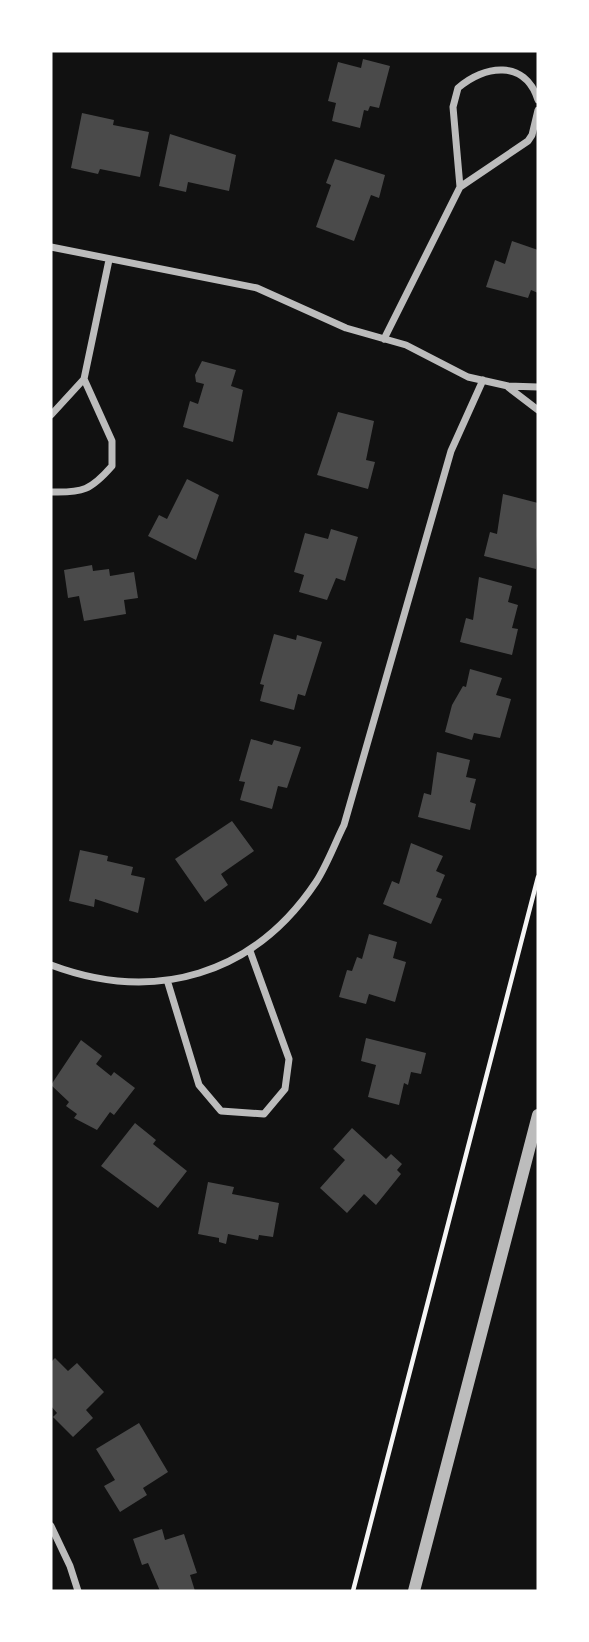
<svg xmlns="http://www.w3.org/2000/svg" width="589" height="1642" font-family="'Sofia Sans Condensed',sans-serif">
<style>
.building{fill:#4a4a4a}
.lines{fill:none;stroke-linecap:round;stroke-linejoin:round}
.path{stroke:#f5f5f5;stroke-width:4.5}
.minor{stroke:#bcbcbc;stroke-width:7}
.tertiary{stroke:#bcbcbc;stroke-width:12}
</style>
<rect width="100%" height="100%" fill="#111"/>
<path class="building" d="M363,59L390,66L379,108L370,106L368,111L364,110L360,128L332,121L336,103L328,101L338,62L361,68Z
M82,113L114,120L113,125L149,132L140,177L100,169L98,174L71,168Z
M170,134L236,155L229,191L188,182L186,192L159,186Z
M335,159L385,175L379,198L371,195L354,241L316,227L331,185L326,183Z
M512,241L538,250V293L531,290L528,298L486,287L495,260L505,264Z
M202,361L236,370L231,386L243,390L233,442L183,427L190,401L198,404L204,384L196,382L195,375Z
M338,412L374,421L366,460L375,462L368,489L317,475Z
M187,479L219,495L196,560L148,536L159,515L167,519Z
M503,494L538,503L536,569L484,556L490,532L497,534Z
M331,529L358,537L345,581L336,578L327,600L299,592L304,575L294,572L305,533L328,539Z
M92,565L93,571L109,569L110,576L134,572L138,598L124,600L126,614L84,621L79,596L68,598L64,570Z
M479,577L512,586L508,602L518,605L512,628L518,629L512,655L460,642L466,618L473,620Z
M274,634L296,640L297,635L322,642L305,696L298,694L294,710L260,701L264,685L260,684Z
M470,669L502,678L496,695L511,699L500,738L474,733L472,740L445,732L452,705L463,686L466,687Z
M251,739L272,745L274,740L301,747L287,788L278,786L272,809L240,800L245,782L239,781Z
M437,752L470,760L466,777L476,779L470,802L476,804L470,830L418,817L424,793L431,795Z
M232,821L254,851L221,874L228,885L205,902L175,859Z
M411,843L443,856L436,871L445,875L436,897L442,899L431,924L383,904L392,881L399,884Z
M80,850L108,856L107,861L133,867L131,875L145,878L138,913L95,899L94,907L69,901Z
M369,934L397,942L393,958L406,962L395,1002L369,994L366,1004L339,997L347,970L352,971L357,957L362,959Z
M366,1038L426,1053L421,1074L411,1072L408,1085L404,1083L399,1105L368,1097L376,1065L361,1061Z
M81,1040L102,1056L96,1064L111,1076L114,1072L135,1088L114,1115L110,1112L97,1130L74,1118L77,1114L66,1106L69,1102L51,1085Z
M135,1123L156,1140L153,1144L187,1171L158,1208L101,1166Z
M352,1128L386,1159L391,1154L402,1164L397,1170L401,1174L376,1205L364,1194L347,1213L320,1188L345,1160L333,1149Z
M208,1182L234,1187L232,1194L279,1203L273,1237L259,1235L258,1240L228,1234L226,1244L219,1242V1238L198,1234Z
M55,1358L68,1371L77,1363L104,1392L86,1410L93,1418L73,1437L53,1417L57,1413L51,1406V1362Z
M139,1423L168,1472L143,1488L147,1495L120,1512L104,1486L115,1480L96,1449Z
M162,1529L165,1540L184,1534L197,1573L190,1575L195,1591H160L148,1563L142,1565L133,1539Z"/>
<g class="lines">
<path class="path" d="M353,1591L538,877"/>
<path class="minor" d="M460,187L528,141L532,135L538,110
M51,247L257,288L346,328L406,345L468,377L508,386L538,387
M384,339L460,187L453,107L458,88C484,65 525,59 538,100
M508,387L538,410
M51,415L84,379L109,260
M51,492C83,493 91,490 112,466V441L84,379
M51,965C155,1004 254,975 316,882C327,865 335,843 344,825L451,451L483,380
M168,983L199,1085L221,1111L264,1114L285,1089L289,1059L250,951
M51,1526L70,1566L78,1591"/>
<path class="tertiary" d="M414,1591L538,1115"/>
</g>
<rect width="589" height="1642" fill="none" stroke="#ffffff" stroke-width="105"/>
</svg>
